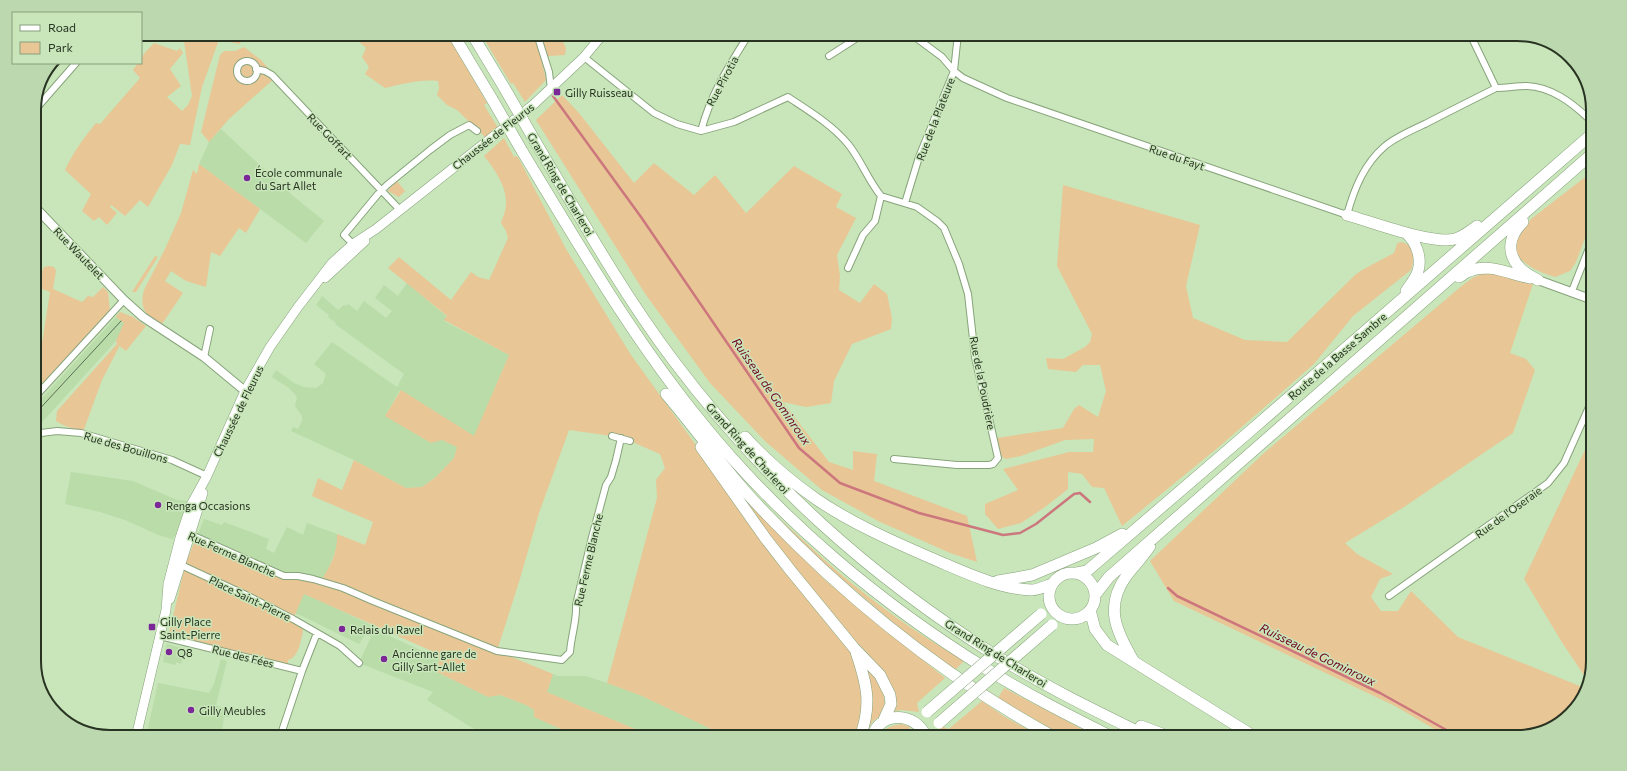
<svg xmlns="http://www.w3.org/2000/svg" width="1627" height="771" font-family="Commissioner,sans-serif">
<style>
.built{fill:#b9dca9}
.green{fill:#e9c695}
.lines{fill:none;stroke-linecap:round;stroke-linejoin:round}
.stream{stroke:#cc777d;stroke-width:2.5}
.street-tunnel{stroke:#a8c29c;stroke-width:6;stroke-dasharray:6 3;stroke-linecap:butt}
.street-casing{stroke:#88a47b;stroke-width:8}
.secondary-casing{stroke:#88a47b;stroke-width:10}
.primary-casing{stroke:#88a47b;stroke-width:10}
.highway-casing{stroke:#88a47b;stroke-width:12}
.street{stroke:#fff;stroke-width:6}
.secondary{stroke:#fff;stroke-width:8}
.primary{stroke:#fff;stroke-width:9}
.highway{stroke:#fff;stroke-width:11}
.tram{stroke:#5c6e54;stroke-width:1}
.highway-bridge-casing{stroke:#88a47b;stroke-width:12;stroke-linecap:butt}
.highway-bridge{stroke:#fff;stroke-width:11}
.poi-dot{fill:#7b2797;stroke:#c8e6ba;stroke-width:1.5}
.labels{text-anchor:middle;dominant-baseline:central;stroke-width:3;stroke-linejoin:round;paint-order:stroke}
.street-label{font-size:11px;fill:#283322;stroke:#c8e6ba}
.poi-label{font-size:11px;fill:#283322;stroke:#c8e6ba;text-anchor:start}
.water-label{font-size:12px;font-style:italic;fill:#6f0120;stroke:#c8e6ba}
.rim{fill:none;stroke:#283322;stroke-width:2}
</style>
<rect width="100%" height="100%" fill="#c8e6ba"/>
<path class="built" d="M221,129L292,195L324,221L306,243L199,164L209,142Z
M407,283L447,317L444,321L509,355L474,437L400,390L385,416L442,440L449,442L458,447L454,458L436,477L422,487L406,488L354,460L291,431L293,427L298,429L302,421V416L295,406L297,397L289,388L272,377L276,370L294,383L304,387L316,388L323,383L326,374L314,364L332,342L397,387L404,374L335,324L336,323L328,317L329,315L316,305L322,296L338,310L344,305L346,306L348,304L357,311L364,301L386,318L392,311L375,298L384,285L398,296Z
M116,317L125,323L116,341L34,431V407Z
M71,472L133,481L177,500L187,501L180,526L173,539L161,536L125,520L100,512L65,504Z
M204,519L222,525L224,522L269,539L266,549L274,553L287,527L303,535L307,523L337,534V546L327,573L322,579L285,574L197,537Z
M304,593L375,627L374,629L440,659L436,669L437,672L488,697L500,695L526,705L534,710V717L579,737H495L474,729L427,700L433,692L359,663L371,637L365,635L359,644L300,615L295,614Z
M167,644L185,649L181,664L176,662V665L163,662Z
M221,659L227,661L216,705L230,711V717H224L221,737H208L193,734L191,737H146L158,683L209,693L214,684Z
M553,674L557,676H586L607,683L642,696L728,737H645L635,729L547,692Z"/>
<path class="green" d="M183,34H221L202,87L190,145L180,144L172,165L148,207L140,200L125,216L111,205L110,207L117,213L107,225L99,217L94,221L82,211L91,194L65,170C73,152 84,138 96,123L100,124L140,78L133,70L138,63H141C141,54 149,49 154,43L177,51L180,48L183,53L170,69L181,86L167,97L182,111L188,105L192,96Z
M228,34H249L246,38L239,44L226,41Z
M359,34H447L487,103L484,105L498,128L486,138L457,110L447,105L437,95L439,88L438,81C420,79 403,84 385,88L365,74L369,67L362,57L366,48L355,38Z
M481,34H559L566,48L565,55L549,56L541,58L546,80L525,102L513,83L511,84Z
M244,47L261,60L276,77L229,119L209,142L201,132L220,55L224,51H235Z
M562,95L579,113L634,183L654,163L694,195L715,175L746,213L794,166L842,194L836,207L856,218L837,255L840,276L839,290L860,303L874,284L887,294L892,318L891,329L852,344L834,381L831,403L806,407L783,402L829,462L853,470V451L877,454L874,481L967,516L977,562L950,553L878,521L822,490L766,442L710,383L646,295L536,120Z
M504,138L514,157L517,156L520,161L566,249L631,355L706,459L834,628L855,658L864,705L855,737H728L642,696L607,683L657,498L656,480L665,468L660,454L630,441L612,436L569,430L539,513L519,582L497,651L553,674L547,692L635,729L645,737H579L534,717V710L526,705L500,695L488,697L437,672L436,669L440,659L436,653L304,594L293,619L304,627C301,637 300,657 288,660V668L168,637L184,570H191L186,563L193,545L197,537L276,575L322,579C331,566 338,550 337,534L365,545L373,522L312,496L318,478L342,490L354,460L406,488L422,487L436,477L454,458L457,447L442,440L431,443L385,416L401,390L474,436L509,355L444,320L447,316L388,268L399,257L451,300L471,272L478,277L489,280L508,238L506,231L501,223C502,219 504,215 505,211C510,191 496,171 484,156Z
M199,164L260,209L246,233L239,228L220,256L211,252L206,287L186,281L171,271L165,281L183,293L162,324C146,316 139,309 144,290L165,249L181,213L193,170L197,174Z
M1593,171V217L1576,262L1570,271L1555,277C1539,272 1527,267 1516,254L1517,239L1531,219Z
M397,181L405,191L399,197L388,191L390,188Z
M1063,185L1200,225L1186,286L1193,318L1245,340L1287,342L1355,275L1362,270L1394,253L1397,244L1400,242C1414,243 1415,260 1411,270L1353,316L1314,364L1220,446L1122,526L1104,488L1092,487L1082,474L1068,472V489L1045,507L1021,523L998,529L985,514V504L1018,490L1003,469L1069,452H1093L1094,439L1065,440L1021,456L1006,459L1001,456L997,438L1063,428L1074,409L1079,405L1098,417L1106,391L1100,365H1083L1076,372L1048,369L1046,358L1063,359L1085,347L1090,342L1092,334L1057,266Z
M155,256L158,257L136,292H132Z
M49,266L54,267L56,271L53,289L82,302L88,296L93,297L103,287L108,292L110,311L34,394L50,292L35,286L44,267Z
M1487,272L1533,284L1510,353L1526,359L1535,370L1513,433L1404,507L1345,543L1357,554L1393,574L1380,579L1371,597L1381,611H1398L1411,591L1458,637L1587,689L1559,724L1517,737H1448L1395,706L1174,601L1150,561L1264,453L1464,284L1474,277Z
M120,312L133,317L146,326L126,351L118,345L119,347L102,380L83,432L63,425L56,421L57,411L117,344L116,341L124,323L116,317Z
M1593,433V661L1590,677L1584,675L1563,644L1524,579Z
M743,497L826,581L945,678L917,703L919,712L901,710L890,712L894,699L790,565Z
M757,498C781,520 805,542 829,564C870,600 917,634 964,661L954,671L910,637L808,550Z
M865,660L881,683L885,703L881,716L873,721L866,732Z
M1004,688L1097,737H1065L998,698Z
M982,701L1005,717L1041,737H935L942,726L948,729L950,728Z
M902,724L910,727L909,732L914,737H878C884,728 892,725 902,724Z"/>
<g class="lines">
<path class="stream" d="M553,96L641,217L799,448L840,483L919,513L1003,535L1020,533L1036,524L1074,494L1080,493L1090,502
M1168,588L1177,596L1380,693L1459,737"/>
<path class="street-tunnel" d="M1588,118L1593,127"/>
<g class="street-casing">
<path id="street" d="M537,34L549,72L551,89
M911,34L942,57L954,71L963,78L1007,98L1347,215C1354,189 1364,164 1385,146C1396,137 1412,130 1425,124C1448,112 1472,100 1496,88
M1470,34L1496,88C1506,88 1517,86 1527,86C1551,87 1571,102 1588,118
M829,56L857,38L869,34
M584,57L654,113L677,124L701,131L734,122L788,97C809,111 831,124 848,144C861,160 868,180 881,196
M237 71a10 10 0 1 1 20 0a10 10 0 1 1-20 0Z
M256,69L265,71L272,75L400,210
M34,111L76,63
M701,131C711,93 729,66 749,34
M881,196L917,207L938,222L944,228L959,264L968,294L975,357L998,458L993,464L989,465H957L894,459
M905,203L919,157L954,71L958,34
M353,244L344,235L378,194L387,185L430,150L450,135L469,125L477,131
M848,268L863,235L875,221L881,196
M1572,291L1593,238
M204,357L210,329
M34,398L124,300
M612,436L630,441
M34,438L41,433L57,431L81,433L172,460L207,476
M187,533L284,576H298L313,579L343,588L373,601L497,651L562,660L570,652C571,636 577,621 576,605L592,537L606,485L611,477L616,460L621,438
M181,565L248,596L293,619L340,646L359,663
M1389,596L1548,483L1564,463L1593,398
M160,636L302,671
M280,737L302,671L317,633"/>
</g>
<g class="secondary-casing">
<path id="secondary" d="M34,206L124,300L143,317L204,357L245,391
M1538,280L1593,300"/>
</g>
<g class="primary-casing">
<path id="primary" d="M325,278L365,241
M170,599L203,493
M136,737L166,610L168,584L180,538L191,505L207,476L245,391L270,347L298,307L332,263L353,244L376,229L533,105L584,57L603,34"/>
</g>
<g class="highway-casing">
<path id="highway" d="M453,34L492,99
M472,34L505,89
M535,141C579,215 621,291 673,360C764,481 869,576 998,657C1046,687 1098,712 1149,737
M522,151C579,245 633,339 703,424C780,519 881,604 985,668C1026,694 1070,716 1112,737
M1347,215C1372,222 1433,245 1455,239C1463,237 1470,231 1477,226
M1523,222C1508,237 1506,254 1521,269C1526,274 1532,277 1538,280
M1406,233C1416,242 1422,257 1418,271C1416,278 1410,285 1406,291
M1459,277C1462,276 1464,273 1467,272C1488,262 1509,274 1530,278
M666,394C696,429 723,468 755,502C842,595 942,676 1054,737
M745,437C764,458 792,482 816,499C851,523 892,541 931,558C962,571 998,589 1032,590C1038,590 1046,586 1052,584
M701,447L766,539L791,571L854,648L880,675L890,695L891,704L883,722
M1077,573L1087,571L1249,432L1593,133
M1049 596a23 23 0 1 1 46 0a23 23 0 1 1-46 0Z
M998,581L1032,575L1096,548L1122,534
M1095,595L1109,577L1593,153
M1090,610L1095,629L1107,645L1255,737
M856,652C867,684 872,705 860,737
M1133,660C1116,631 1104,606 1127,575C1135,565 1142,558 1150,546
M1141,726L1170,737
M872,737C880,710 917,712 926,737"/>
</g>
<use href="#street" class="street"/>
<use href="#secondary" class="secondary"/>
<use href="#primary" class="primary"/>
<use href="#highway" class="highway"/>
<path class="tram" d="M226,36V34
M34,415L121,321"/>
<g class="highway-bridge-casing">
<path id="highway-bridge" d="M505,89L535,141
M492,99L522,151
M927,712L1041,614
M939,723L1052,625"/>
</g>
<use href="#highway-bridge" class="highway-bridge"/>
</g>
<g class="poi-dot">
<rect x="553" y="88" width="8" height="8" rx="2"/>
<circle cx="247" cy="178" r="4"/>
<circle cx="158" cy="505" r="4"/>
<rect x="148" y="623" width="8" height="8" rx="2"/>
<circle cx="342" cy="629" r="4"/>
<circle cx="169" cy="652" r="4"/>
<circle cx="384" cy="659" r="4"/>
<circle cx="191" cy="710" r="4"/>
</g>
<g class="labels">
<g class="street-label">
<text transform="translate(722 81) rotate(-62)">Rue Pirotia</text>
<text transform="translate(935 119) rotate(-69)">Rue de la Plateure</text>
<text transform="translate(330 136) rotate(46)">Rue Goffart</text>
<text transform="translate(493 136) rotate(-38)">Chaussée de Fleurus</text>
<text transform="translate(1177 157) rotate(19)">Rue du Fayt</text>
<text transform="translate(561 184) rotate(59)">Grand Ring de Charleroi</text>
<text transform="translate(79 253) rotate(46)">Rue Wautelet</text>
<text transform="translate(1337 356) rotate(-41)">Route de la Basse Sambre</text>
<text transform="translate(983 383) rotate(79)">Rue de la Poudrière</text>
<text transform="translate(238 411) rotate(-64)">Chaussée de Fleurus</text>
<text transform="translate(126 447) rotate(16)">Rue des Bouillons</text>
<text transform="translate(748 448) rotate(48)">Grand Ring de Charleroi</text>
<text transform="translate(1508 512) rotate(-36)">Rue de l'Oseraie</text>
<text transform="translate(232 554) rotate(24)">Rue Ferme Blanche</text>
<text transform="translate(588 560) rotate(-77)">Rue Ferme Blanche</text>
<text transform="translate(250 598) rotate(26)">Place Saint-Pierre</text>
<text transform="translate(996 653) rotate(32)">Grand Ring de Charleroi</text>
<text transform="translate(243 656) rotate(14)">Rue des Fées</text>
</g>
<g class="poi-label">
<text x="565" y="92">Gilly Ruisseau</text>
<text x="255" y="172">École communale<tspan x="255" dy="13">du Sart Allet</tspan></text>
<text x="166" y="505">Renga Occasions</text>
<text x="160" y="621">Gilly Place<tspan x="160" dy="13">Saint-Pierre</tspan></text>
<text x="350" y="629">Relais du Ravel</text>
<text x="177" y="652">Q8</text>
<text x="392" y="653">Ancienne gare de<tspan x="392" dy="13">Gilly Sart-Allet</tspan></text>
<text x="199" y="710">Gilly Meubles</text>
</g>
<g class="water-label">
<text transform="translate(772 391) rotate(55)">Ruisseau de Gominroux</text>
<text transform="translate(1318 654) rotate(26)">Ruisseau de Gominroux</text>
</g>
</g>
<path d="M0 0H1627V771H0ZM110 41H1517A69 69 0 0 1 1586 110V661A69 69 0 0 1 1517 730H110A69 69 0 0 1 41 661V110A69 69 0 0 1 110 41Z" fill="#bbd8ae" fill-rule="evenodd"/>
<path class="rim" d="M110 41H1517A69 69 0 0 1 1586 110V661A69 69 0 0 1 1517 730H110A69 69 0 0 1 41 661V110A69 69 0 0 1 110 41Z"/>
<rect x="12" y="12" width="130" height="52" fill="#c8e6ba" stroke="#889e7d"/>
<rect x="20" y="25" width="20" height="6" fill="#ffffff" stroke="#889e7d"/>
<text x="48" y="32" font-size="12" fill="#283322">Road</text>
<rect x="20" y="42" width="20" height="12" fill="#e9c695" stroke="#889e7d"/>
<text x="48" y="52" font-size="12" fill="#283322">Park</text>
</svg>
